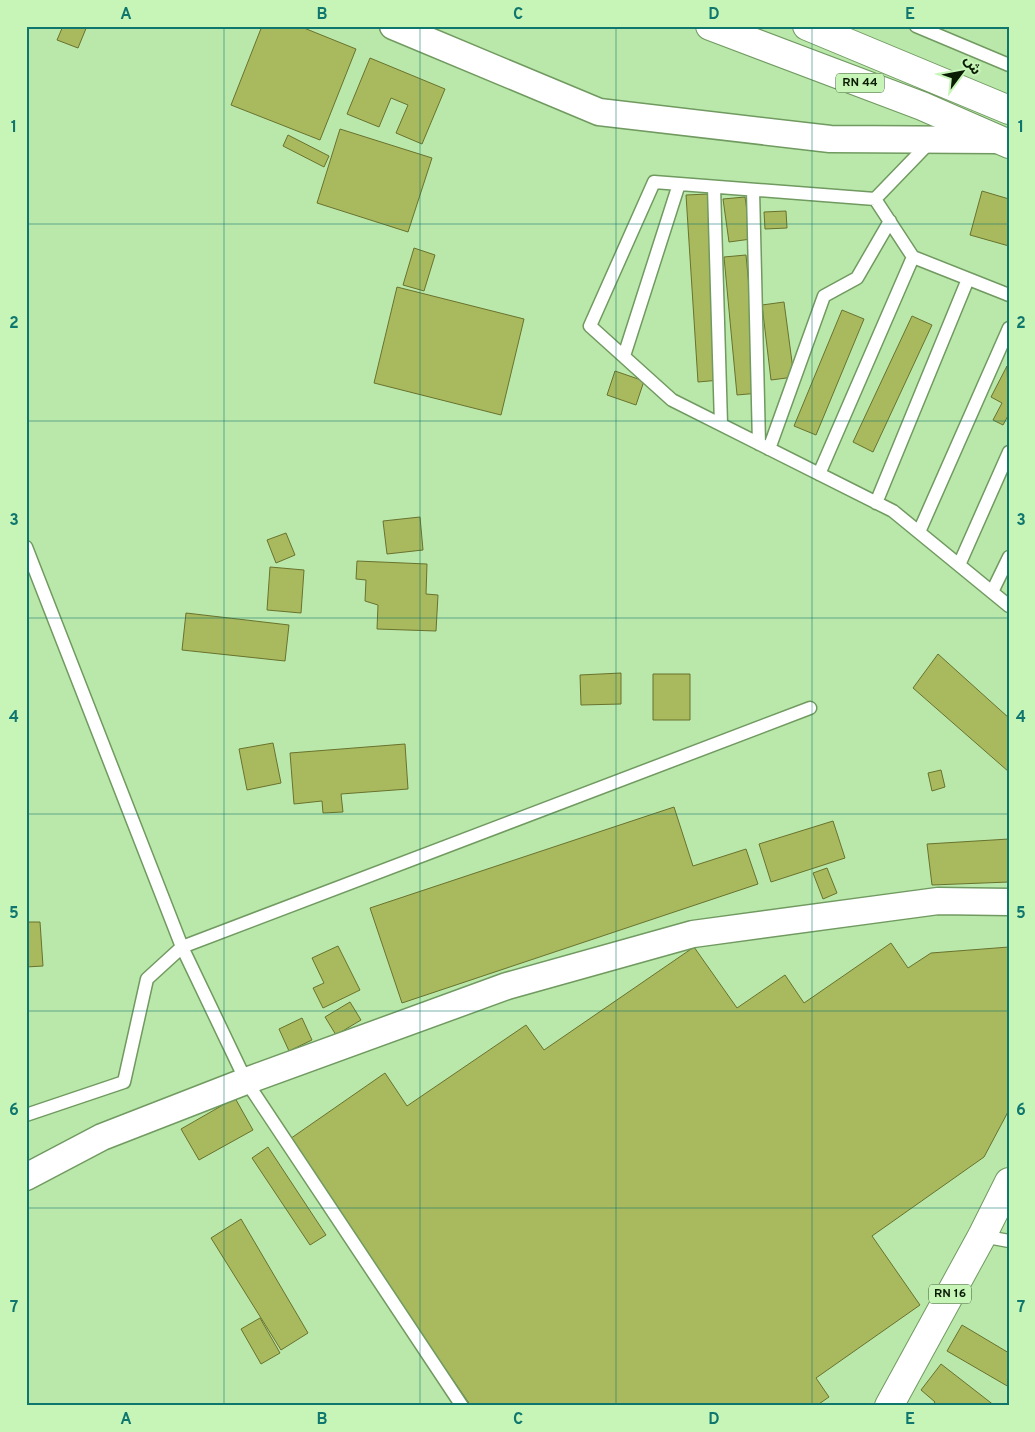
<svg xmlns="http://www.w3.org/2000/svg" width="1035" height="1432" font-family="Overpass,'Noto Sans Arabic',sans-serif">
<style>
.building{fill:#a9b95e;stroke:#68732d}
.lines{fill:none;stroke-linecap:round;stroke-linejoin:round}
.lane-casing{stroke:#709a60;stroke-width:15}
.street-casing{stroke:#709a60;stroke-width:29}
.primary-casing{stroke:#709a60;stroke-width:30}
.highway-casing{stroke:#709a60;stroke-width:30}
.lane{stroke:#fff;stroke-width:12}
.street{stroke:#fff;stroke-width:26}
.primary{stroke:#fff;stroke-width:28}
.highway{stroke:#fff;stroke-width:28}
.grid{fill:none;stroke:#0f766e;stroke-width:1;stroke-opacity:0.55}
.labels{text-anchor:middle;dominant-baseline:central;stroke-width:4;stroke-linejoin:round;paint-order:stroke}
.shield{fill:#c7f5b7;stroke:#435d3a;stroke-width:1}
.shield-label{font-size:12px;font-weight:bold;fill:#0b1c05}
.neatline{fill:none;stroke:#0f766e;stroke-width:2}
.grid-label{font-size:16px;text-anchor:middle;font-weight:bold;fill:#0f766e}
</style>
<rect width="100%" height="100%" fill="#bae7aa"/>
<path class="building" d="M63,26H87L78,48L57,40Z
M262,26H299L356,49L320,140L231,105Z
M370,58L445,89L422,144L396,133L408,105L391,98L379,127L347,114Z
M340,129L432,158L408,232L317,203Z
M288,135L329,156L324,167L283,146Z
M982,191L1009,199V246L970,235Z
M708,194L720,380L698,382L686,195Z
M745,197L751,239L729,242L723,199Z
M786,211L787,228L765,229L764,212Z
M414,248L435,255L424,291L403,285Z
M746,255L759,393L737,395L724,257Z
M397,287L524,319L501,415L374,383Z
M784,302L794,377L771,380L762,305Z
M842,310L864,319L816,435L794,426Z
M912,316L932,325L873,452L853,442Z
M1007,366L1009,414L1003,425L993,420L1002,403L991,397Z
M615,371L644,381L636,405L607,395Z
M420,517L423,550L387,554L383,521Z
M286,533L295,555L276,563L267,540Z
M357,561L427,564L426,594L438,595L436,631L377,629L378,605L365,601L366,580L356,579Z
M270,567L304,570L301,613L267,610Z
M186,613L289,625L285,661L182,650Z
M938,654L1009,718V772L913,688Z
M621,673V704L581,705L580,675Z
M653,674H690V720H653Z
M273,743L281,783L247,790L239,749Z
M405,744L408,789L341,794L343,812L323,813L322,801L294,804L290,753Z
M941,770L945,787L932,791L928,773Z
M674,807L693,866L746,849L758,884L402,1003L370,908Z
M833,821L845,858L771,882L759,844Z
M1009,839V882L932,885L927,844Z
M827,868L837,893L823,899L813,873Z
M26,922H40L43,966L26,967Z
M891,943L908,968L931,953L1009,947V1110L984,1157L872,1236L920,1305L816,1378L829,1397L816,1406H471L287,1141L385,1073L407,1106L526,1025L544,1050L694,947L737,1008L785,975L804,1003Z
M338,946L360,990L323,1008L313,988L324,983L312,958Z
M350,1002L361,1020L336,1035L325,1017Z
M302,1018L312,1040L289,1051L279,1029Z
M235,1098L253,1130L199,1160L181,1129Z
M268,1147L326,1235L310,1245L252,1158Z
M241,1219L308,1333L281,1350L211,1238Z
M260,1318L280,1353L261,1364L241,1329Z
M962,1325L1009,1353V1387L947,1351Z
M941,1364L995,1406H932L935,1402L921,1390Z"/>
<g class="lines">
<g class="lane-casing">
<path id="lane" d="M916,26L1009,65
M931,141L875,199L654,182L590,326L672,400L893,511L1009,606
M714,187L721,424
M753,190L759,444
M875,199L913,257L1009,295
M624,356L679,184
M769,449L824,296L857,278L890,221
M819,474L913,257
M876,503L968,279
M919,532L1009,328
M26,547L182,947L246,1081L462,1406
M959,565L1009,452
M992,592L1009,557
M26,1115L124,1082L147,979L182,947L810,708
M982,1236L1009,1241"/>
</g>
<g class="street-casing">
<path id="street" d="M393,26L599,112L830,139L998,140
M26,1177L102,1137L246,1081L507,986L693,934L938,901L1009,902"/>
</g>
<g class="primary-casing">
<path id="primary" d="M889,1406L982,1236L1009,1182"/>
</g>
<g class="highway-casing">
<path id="highway" d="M710,26L922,106L1009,144
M807,26L1009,110"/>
</g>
<use href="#lane" class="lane"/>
<use href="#street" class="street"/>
<use href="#primary" class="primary"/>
<use href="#highway" class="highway"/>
</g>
<path class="grid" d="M224,26V1406M420,26V1406M616,26V1406M812,26V1406M26,224H1009M26,421H1009M26,618H1009M26,814H1009M26,1011H1009M26,1208H1009"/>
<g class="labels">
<g class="shield">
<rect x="836" y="73.5" width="48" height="19" rx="4"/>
<rect x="929" y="1284.5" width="42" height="19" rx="4"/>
</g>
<g class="shield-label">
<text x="860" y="83">RN 44</text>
<text x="950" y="1294">RN 16</text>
</g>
</g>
<rect width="1035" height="1432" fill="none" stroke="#c7f5b7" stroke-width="55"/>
<g transform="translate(962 72) rotate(58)" stroke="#c7f5b7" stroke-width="4" paint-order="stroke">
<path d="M0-4L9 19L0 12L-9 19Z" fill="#0b1c05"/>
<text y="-8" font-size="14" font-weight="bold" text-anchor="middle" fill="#0b1c05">ش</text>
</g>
<rect x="28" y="28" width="980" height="1376" class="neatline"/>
<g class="grid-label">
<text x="126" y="19">A</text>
<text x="322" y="19">B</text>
<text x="518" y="19">C</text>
<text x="714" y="19">D</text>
<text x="910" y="19">E</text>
<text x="14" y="132">1</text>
<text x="1021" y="132">1</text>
<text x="14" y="328">2</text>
<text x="1021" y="328">2</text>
<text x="14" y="525">3</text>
<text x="1021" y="525">3</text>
<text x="14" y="722">4</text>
<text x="1021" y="722">4</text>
<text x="14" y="918">5</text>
<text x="1021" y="918">5</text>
<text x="14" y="1115">6</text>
<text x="1021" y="1115">6</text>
<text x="14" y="1312">7</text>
<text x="1021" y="1312">7</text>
<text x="126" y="1424">A</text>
<text x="322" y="1424">B</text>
<text x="518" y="1424">C</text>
<text x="714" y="1424">D</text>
<text x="910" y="1424">E</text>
</g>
</svg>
